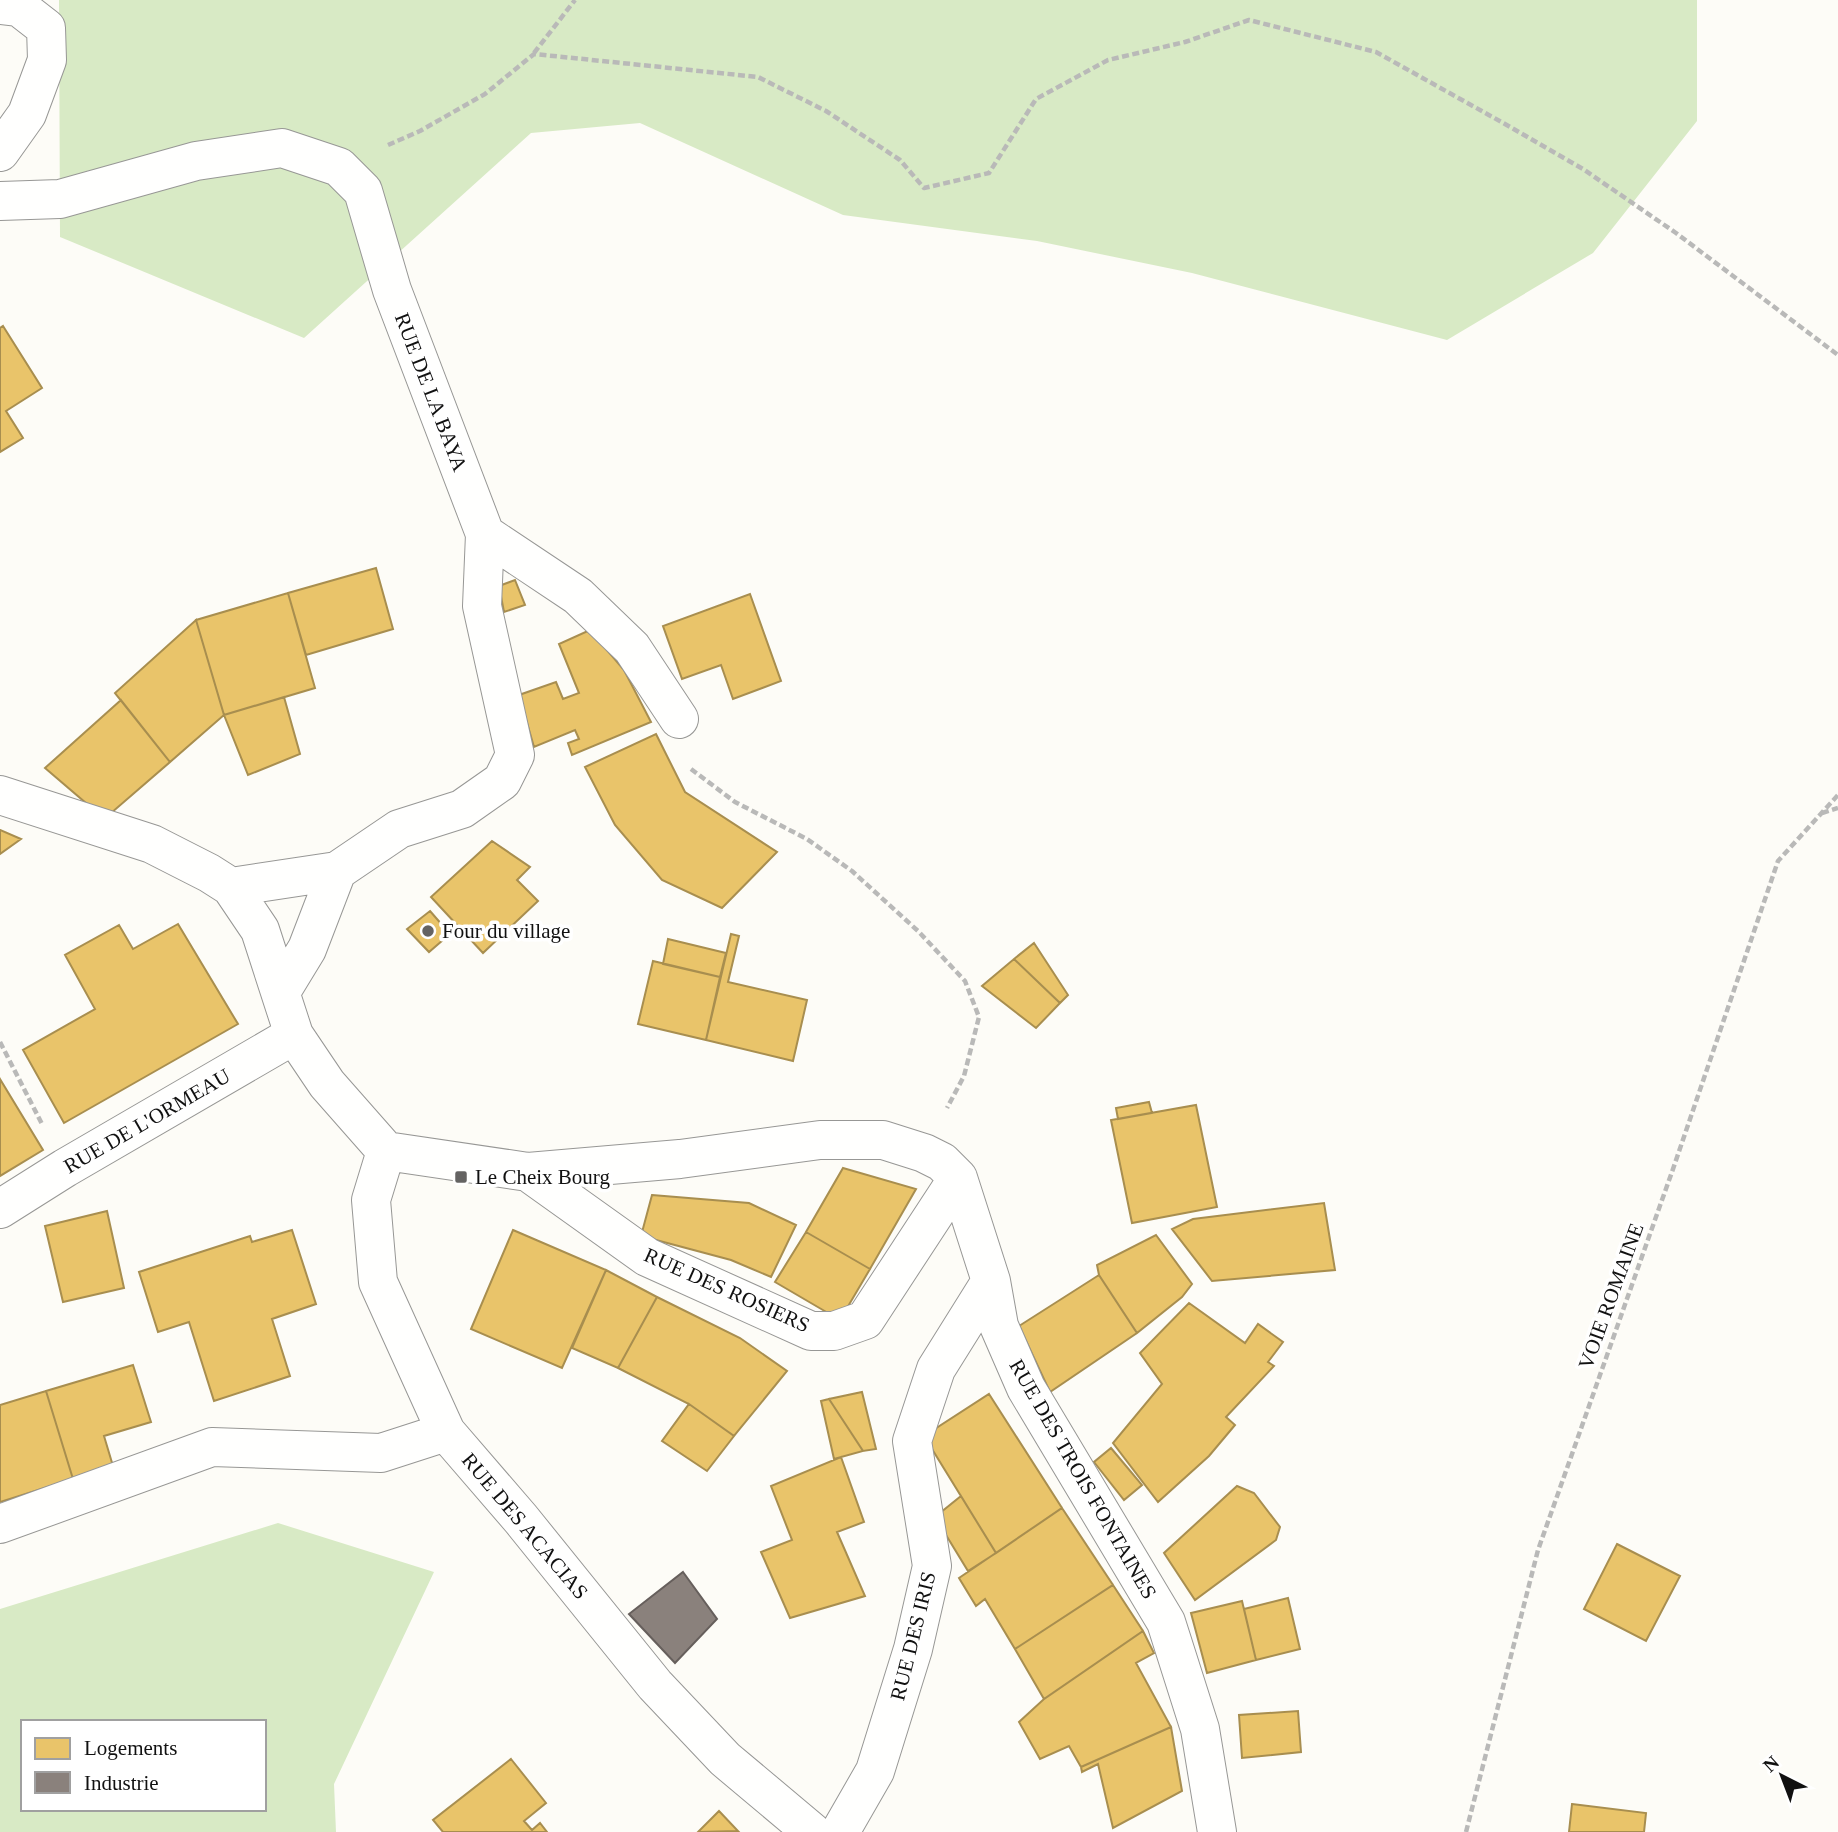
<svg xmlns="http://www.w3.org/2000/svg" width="1838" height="1832" font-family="'Times New Roman',serif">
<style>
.forest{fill:#d8eac5;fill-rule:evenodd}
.homes{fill:#e9c46a;stroke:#a88e4f;stroke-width:2}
.industry{fill:#8a817c;stroke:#665f5c;stroke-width:2}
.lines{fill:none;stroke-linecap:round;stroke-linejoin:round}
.minor-casing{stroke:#979795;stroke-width:40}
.path{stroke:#b9b9b8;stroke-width:4.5;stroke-dasharray:7 3.5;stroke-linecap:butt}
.minor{stroke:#fffffe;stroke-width:38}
.poi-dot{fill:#646362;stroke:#fff;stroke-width:2.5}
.labels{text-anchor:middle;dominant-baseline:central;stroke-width:7;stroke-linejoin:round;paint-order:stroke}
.street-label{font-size:21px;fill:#111;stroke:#fff}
.poi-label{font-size:21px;fill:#111;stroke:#fff;text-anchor:start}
</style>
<rect width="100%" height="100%" fill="#fdfcf7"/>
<path class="forest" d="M59,0H1697V121L1593,253L1447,340L1192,273L1037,241L843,215L640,123L531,133L304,338L60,237Z
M278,1523L434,1572L334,1784L336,1832H0V1609ZM23,1722H264V1809H23Z"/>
<path class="homes" d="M3,326L42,388L6,411L23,438L0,452V328Z
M376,568L393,629L306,655L288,593Z
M515,580L525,605L504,612L499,586Z
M288,593L315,688L224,715L196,620Z
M750,594L781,681L733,699L721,665L682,679L663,626Z
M196,620L224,715L170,762L115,693Z
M590,630L624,670L651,722L572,755L568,743L579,739L575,730L534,747L519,695L556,682L563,699L579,693L559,644Z
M284,697L300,754L248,775L224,715Z
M121,700L170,762L110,814L93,809L45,768Z
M656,734L685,792L777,852L722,908L662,880L615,825L585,767Z
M0,830L21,839L0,854Z
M492,841L530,867L517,880L538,901L483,953L431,897Z
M430,911L450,934L429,952L407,929Z
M178,924L238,1024L64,1123L23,1050L95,1009L65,955L119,925L133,949Z
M731,934L739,936L728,982L807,1000L793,1061L706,1040Z
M668,939L726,953L720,977L663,964Z
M1034,943L1068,995L1060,1003L1014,959Z
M1014,959L1060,1003L1036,1028L982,986Z
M653,961L720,977L706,1040L638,1024Z
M0,1079L43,1150L0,1176Z
M1149,1102L1152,1113L1118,1119L1116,1108Z
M1196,1105L1217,1207L1132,1223L1111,1120Z
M843,1168L916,1189L870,1269L806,1232Z
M652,1195L749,1203L796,1225L771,1277L731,1260L641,1236Z
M1324,1203L1335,1270L1212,1281L1172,1229L1193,1219Z
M107,1211L124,1288L63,1302L45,1226Z
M292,1230L316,1304L272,1319L290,1376L214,1401L189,1322L158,1332L139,1272L250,1236L252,1242Z
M513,1230L606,1270L562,1368L471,1329Z
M806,1232L870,1269L840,1320L775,1282Z
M1156,1235L1192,1284L1182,1297L1137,1333L1099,1275L1097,1265Z
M606,1270L657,1297L618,1368L572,1348Z
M1099,1275L1137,1333L1050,1392L1019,1326Z
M657,1297L740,1338L787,1371L734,1436L689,1404L618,1368Z
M1189,1303L1245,1343L1258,1324L1283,1342L1268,1362L1274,1366L1226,1417L1235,1425L1209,1456L1158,1502L1113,1443L1162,1384L1140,1353Z
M133,1365L151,1422L104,1436L113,1466L73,1479L46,1391Z
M46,1391L73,1479L0,1502V1405Z
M862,1392L876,1449L863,1451L829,1399Z
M989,1394L1062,1508L996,1553L924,1436Z
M829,1399L863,1451L834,1459L821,1401Z
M689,1404L734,1436L707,1471L662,1441Z
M1111,1448L1142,1485L1124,1500L1094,1462Z
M841,1457L864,1522L837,1532L865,1596L790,1618L761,1552L792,1540L771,1486Z
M1237,1486L1254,1493L1280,1527L1276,1540L1195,1600L1164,1553Z
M961,1496L996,1553L968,1571L935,1517Z
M1062,1508L1113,1585L1015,1649L985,1599L976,1606L959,1578Z
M1617,1544L1680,1576L1646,1641L1584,1609Z
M1113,1585L1143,1631L1044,1699L1015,1649Z
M1288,1598L1300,1649L1256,1660L1244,1609Z
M1242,1601L1256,1660L1207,1673L1191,1613Z
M1143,1631L1154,1653L1136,1663L1171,1727L1081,1767L1069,1746L1040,1759L1019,1722L1044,1699Z
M1298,1711L1301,1752L1242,1758L1239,1715Z
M1171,1727L1182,1791L1113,1828L1098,1764L1082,1772L1081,1767Z
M511,1759L546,1803L524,1821L532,1830L540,1823L547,1832H443L433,1820Z
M1572,1804L1646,1813L1644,1832H1569Z
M719,1811L738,1831L698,1832Z"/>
<path class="industry" d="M683,1572L717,1619L675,1663L629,1614Z"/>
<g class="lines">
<g class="minor-casing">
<path id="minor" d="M0,5L19,7L46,28L47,60L27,114L0,152
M0,201L60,199L196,161L282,148L339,167L363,191L392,290L485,534L482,606L515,755L502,781L462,809L399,829L337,871L231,887
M485,534L578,596L632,648L679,719
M0,795L152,844L209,873L231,887L260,930L294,1035L327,1084L386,1151L528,1172L680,1159L820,1140H883L924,1153L942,1162L958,1178L991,1281L999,1326L1026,1388L1166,1622L1200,1729L1217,1832
M282,990L307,949L337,871
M386,1151L371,1200L378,1282L446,1432L521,1519L655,1685L725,1759L812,1832
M528,1172L647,1257L811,1331H834L865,1320L958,1178
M0,1209L65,1168L294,1035
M0,1524L212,1447L381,1453L446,1432
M840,1832L875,1771L913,1649L932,1566L912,1441L936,1369L991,1281"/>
</g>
<path class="path" d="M534,53L575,0
M388,145L420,131L485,94L534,54L758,77L826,111L900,160L924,188L989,173L1036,99L1108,60L1185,42L1249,20L1376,52L1505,124L1583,169L1676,233L1838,355
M691,769L735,802L807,839L852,871L918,931L965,981L979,1017L964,1076L947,1108
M1822,813L1838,808
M0,1042L42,1124
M1466,1832L1538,1550L1673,1169L1778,861L1838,795"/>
<use href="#minor" class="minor"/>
</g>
<g class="poi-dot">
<circle cx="428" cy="931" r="7"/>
<rect x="454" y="1170" width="14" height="14" rx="3.5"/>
</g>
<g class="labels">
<g class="street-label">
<text transform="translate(431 392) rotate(69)">RUE DE LA BAYA</text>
<text transform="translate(147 1121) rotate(-30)">RUE DE L'ORMEAU</text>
<text transform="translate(727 1290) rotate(24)">RUE DES ROSIERS</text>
<text transform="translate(1611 1296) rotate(-70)">VOIE ROMAINE</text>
<text transform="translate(1083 1479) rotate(60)">RUE DES TROIS FONTAINES</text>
<text transform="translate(525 1526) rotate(50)">RUE DES ACACIAS</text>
<text transform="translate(913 1636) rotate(-76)">RUE DES IRIS</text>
</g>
<g class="poi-label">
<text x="442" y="931">Four du village</text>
<text x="475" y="1177">Le Cheix Bourg</text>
</g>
</g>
<rect x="21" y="1720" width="245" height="91" fill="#ffffff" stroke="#a0a0a0" stroke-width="2"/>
<rect x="35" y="1738" width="35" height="21" fill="#e9c46a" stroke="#a0a0a0" stroke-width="2"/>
<text x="84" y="1755" font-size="21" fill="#111111">Logements</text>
<rect x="35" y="1772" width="35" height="21" fill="#8a817c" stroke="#a0a0a0" stroke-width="2"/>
<text x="84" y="1790" font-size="21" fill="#111111">Industrie</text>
<g transform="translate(1782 1776) rotate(318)" stroke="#ffffff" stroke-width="5" paint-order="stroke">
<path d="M0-5L12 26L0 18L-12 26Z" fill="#111111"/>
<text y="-10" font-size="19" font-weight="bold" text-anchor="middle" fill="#111111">N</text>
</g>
</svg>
